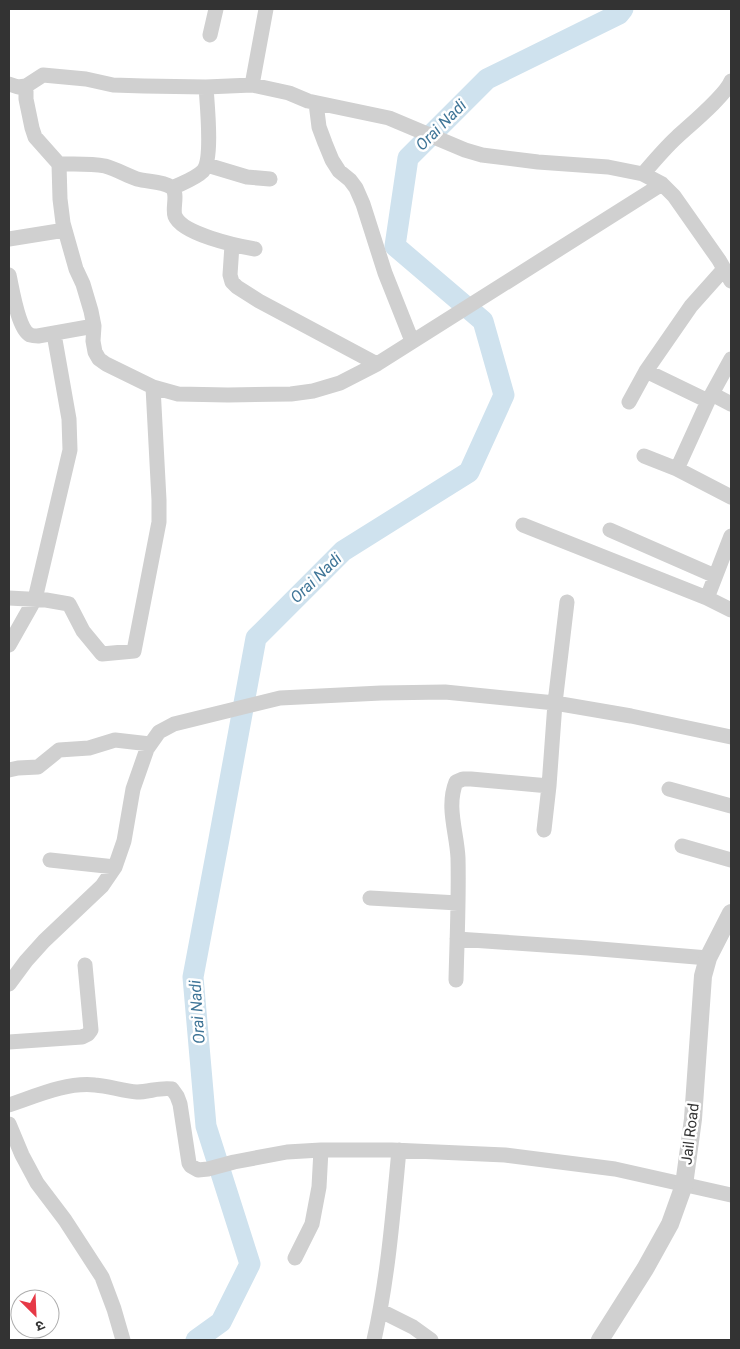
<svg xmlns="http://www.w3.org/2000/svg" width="740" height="1349" font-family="Roboto,'Noto Sans Devanagari',sans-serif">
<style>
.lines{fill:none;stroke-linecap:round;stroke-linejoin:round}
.river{stroke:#cfe2ee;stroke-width:21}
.minor{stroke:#d0d0d0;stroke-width:15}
.tertiary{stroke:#d0d0d0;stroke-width:18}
.labels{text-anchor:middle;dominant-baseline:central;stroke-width:5;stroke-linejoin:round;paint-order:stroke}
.street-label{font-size:15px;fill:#333;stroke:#fff}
.water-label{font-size:16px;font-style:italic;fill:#3f7597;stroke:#fff}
</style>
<rect width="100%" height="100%" fill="#fff"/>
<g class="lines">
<path class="river" d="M196,1340L221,1322L250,1264L206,1126L193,977L219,839L256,638L343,551L469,472L504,395L483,321L395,246L408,158L487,79L619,14L623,9"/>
<path class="minor" d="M210,35L216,9
M9,84L18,87L26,86L43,75L86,79L113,85L144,86L206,87L252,85L289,93L308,101L389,118L465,150L482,155L538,162L608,167L643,174L662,184L674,196L719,260L731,281
M252,85L266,9
M26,86V99L32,128L35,137L59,164L60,199L63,223L76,269L83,284L91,311L94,326L93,341L95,352L99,359L106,364L153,387L178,394L228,395L291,394L313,391L340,383L377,364L662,184
M316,103L319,127L325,143L332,160L339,171L350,180L356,188L363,204L385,273L412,341
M59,164C74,164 90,163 105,166C116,169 126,175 137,179C148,182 162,181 171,187C179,193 172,208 175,216C182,234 237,246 255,249
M207,165L247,177L270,179
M643,174C654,161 665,148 677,137C690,125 726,95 731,81
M172,188C182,183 195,179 203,171C213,160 207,103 206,87
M9,239L65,230
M232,245L230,275L232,282L237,287L259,301L377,364
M9,275C12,288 18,329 30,335C33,336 36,336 38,336L94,326
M646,371L708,401
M712,394L731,404
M629,402L646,371L691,306L724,269
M644,456L677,469L731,497
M677,469L708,401L731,359
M523,525L707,598L731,610
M610,530L715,576
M9,598L46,600L69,604L83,631L102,654L134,651L159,522V500L153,387
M707,598L731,536
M9,645L35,599L70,450L69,419L54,334
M9,770L18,768L38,767L59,750L89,748L115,740L150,744
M669,789L731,806
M544,830L549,786L555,703L567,602
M682,846L731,860
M50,860L115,867
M370,898L458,903
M457,939L588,948L708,958
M456,980C457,939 459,898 458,858C457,833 446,807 456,782L463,779H471L549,786
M9,984L26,961L44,941L102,886L115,867L124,841L133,789L147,749L159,732L174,724L280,698L381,693L445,692L555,703L631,716L731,737
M9,1042L82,1037L88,1034L91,1030L85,965
M9,1105C36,1096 66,1082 95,1085C109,1086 123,1091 137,1092C149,1092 160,1087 172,1089L177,1096L180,1104L189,1163L191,1166L198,1170L208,1169L234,1162L287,1152L321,1150H392L505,1155L615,1169L731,1195
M9,1124L22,1155L37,1183L65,1220L102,1277L114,1309L123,1340
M295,1258L312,1224L319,1187L321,1150
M381,1311L413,1327L431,1340
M374,1340C388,1278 393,1213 399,1150"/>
<path class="tertiary" d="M600,1340L645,1269L670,1224L684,1185L693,1119L703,976L708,958L731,913"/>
</g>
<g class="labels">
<g class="street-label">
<text transform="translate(690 1134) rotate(-83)">Jail Road</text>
</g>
<g class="water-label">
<text transform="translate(441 125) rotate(-45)">Orai Nadi</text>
<text transform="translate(316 578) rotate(-44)">Orai Nadi</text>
<text transform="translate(197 1012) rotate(-94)">Orai Nadi</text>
</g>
</g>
<rect width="740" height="1349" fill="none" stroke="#333333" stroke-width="20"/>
<g transform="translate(35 1314) rotate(156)"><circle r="24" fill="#ffffff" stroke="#adadad"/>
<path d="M0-4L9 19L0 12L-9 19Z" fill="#e63946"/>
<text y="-8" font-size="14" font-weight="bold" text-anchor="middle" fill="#333333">उ</text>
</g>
</svg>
